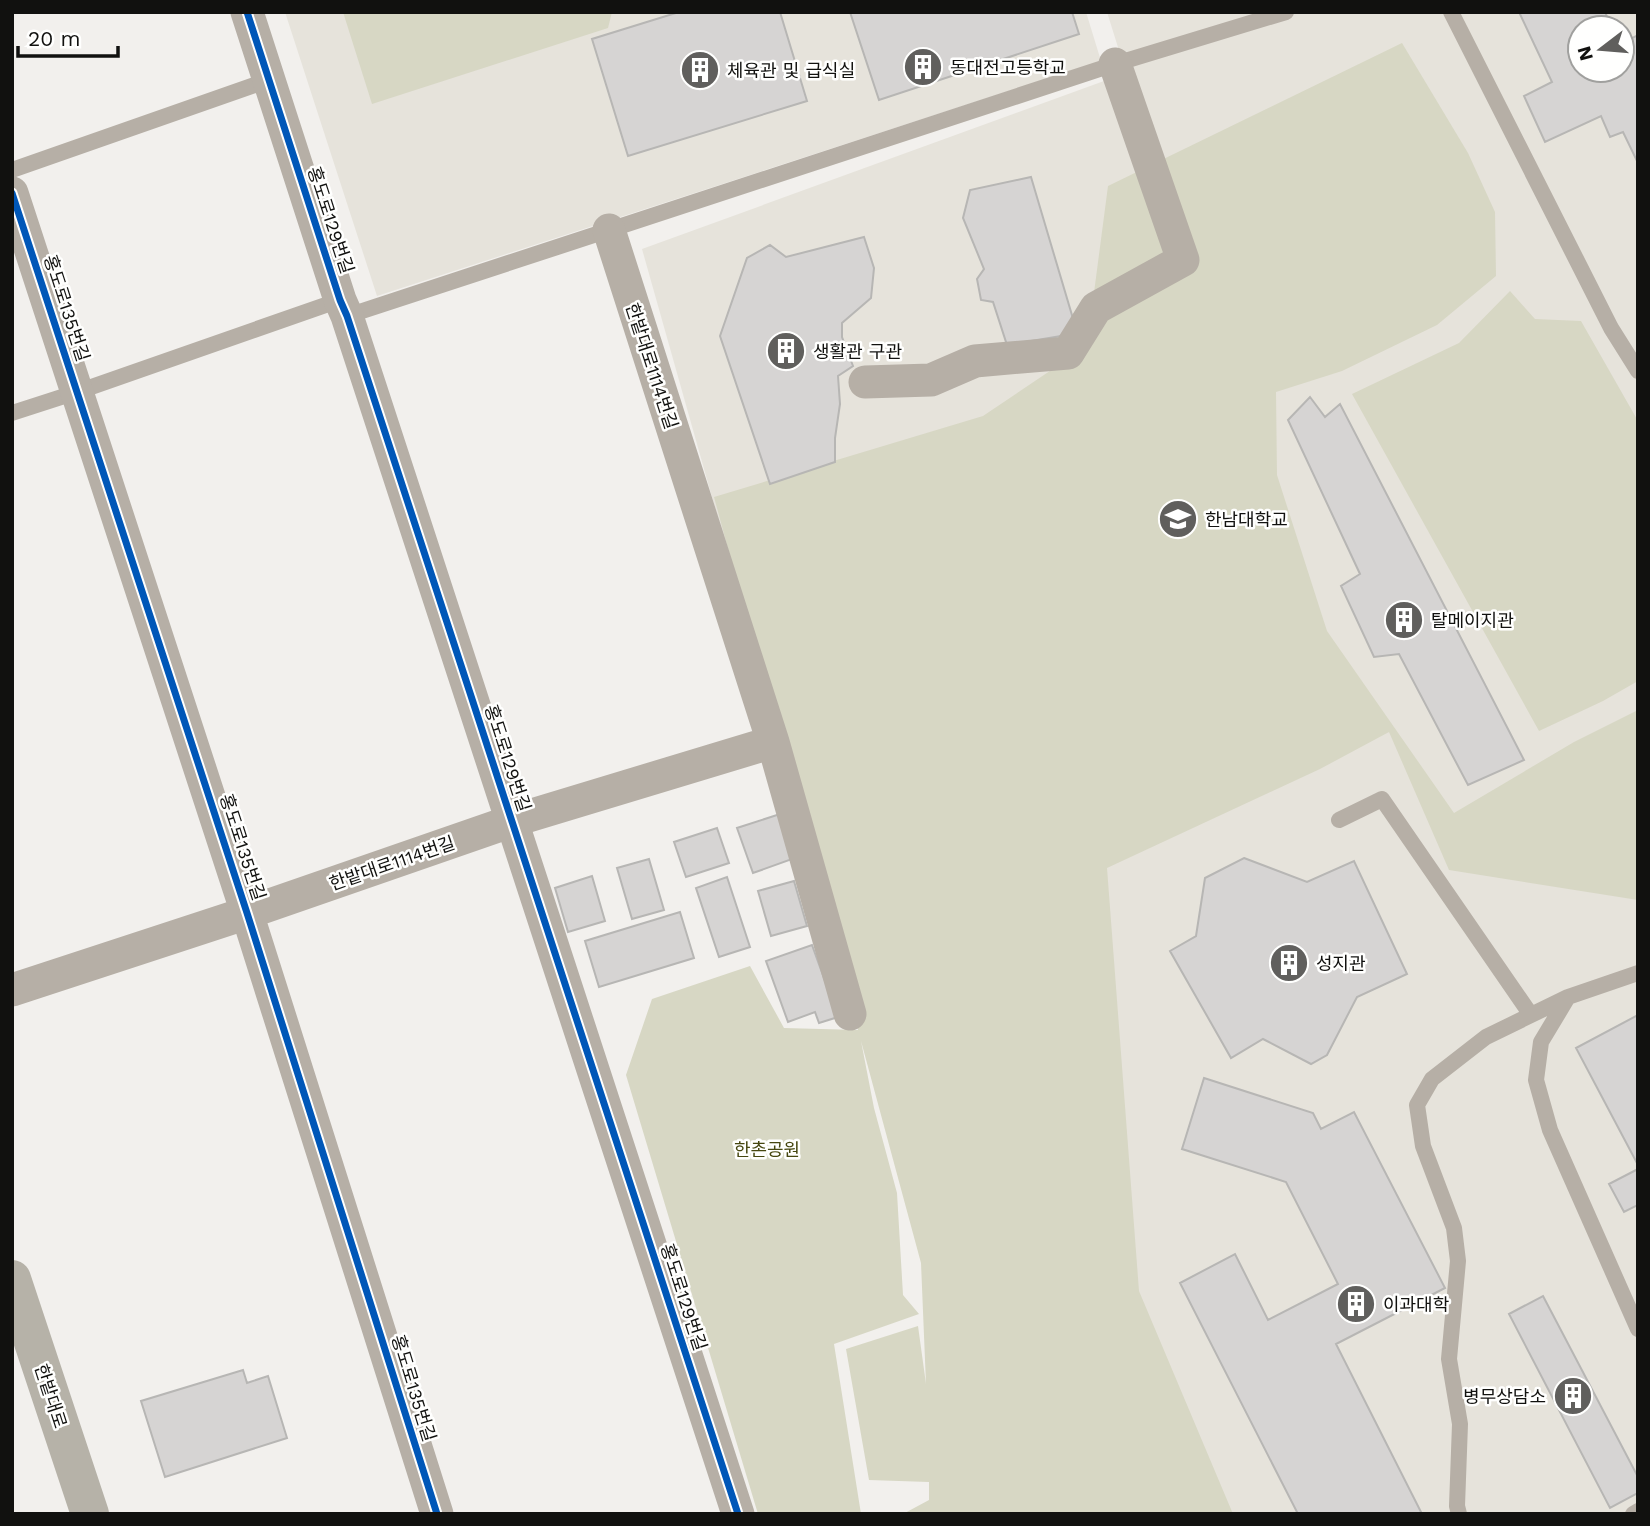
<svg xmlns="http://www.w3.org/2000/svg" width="1650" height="1526" font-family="'Work Sans','Noto Sans KR',sans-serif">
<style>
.built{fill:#e6e3db;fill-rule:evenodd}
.green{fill:#d7d7c4}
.building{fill:#d6d4d3;stroke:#b7b6b4;stroke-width:2}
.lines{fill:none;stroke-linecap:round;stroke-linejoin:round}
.service{stroke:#b6afa6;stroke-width:16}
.minor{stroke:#b6afa6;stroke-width:33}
.primary{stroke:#b6b2a8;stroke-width:38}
.cycleway-casing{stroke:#fffffe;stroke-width:11}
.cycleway{stroke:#0057b8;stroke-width:7}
.labels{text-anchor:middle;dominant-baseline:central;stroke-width:5;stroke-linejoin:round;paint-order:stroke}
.poi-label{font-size:18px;fill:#11110f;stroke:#fffffe;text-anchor:start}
.street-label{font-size:18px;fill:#11110f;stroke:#fffffe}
.park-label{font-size:18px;fill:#464710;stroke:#fffffe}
</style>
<rect width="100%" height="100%" fill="#f2f0ed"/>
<path class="built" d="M285,12H1086L1101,61L377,296Z
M1107,12H1638V1514H916L931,1505L923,1264L794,788L642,249L1126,73ZM1580,28H1622V70H1580Z"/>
<path class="green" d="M343,12H612L608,28L372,104Z
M1402,43L1468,153L1495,212L1496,276L1437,325L1342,371L1276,392L1277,475L1327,631L1454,813L1574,742L1638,710V900L1449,870L1389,732L1320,769L1107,868L1139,1291L1233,1514H903L929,1500V1482L869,1480L846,1349L918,1326L926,1384L921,1263L861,1041L874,1108L897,1193L903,1295L919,1314L834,1344L861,1514H758L626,1075L652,999L750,966L784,1028L858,1030L714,497L983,416L1087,346L1108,186Z
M1510,291L1535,319L1581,321L1638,421V681L1603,701L1539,731L1352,394L1459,343Z"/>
<path class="building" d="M679,12H780L807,101L628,156L592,39Z
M850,12H1072L1079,34L879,100Z
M1519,12H1605L1612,28H1580V70H1622V43L1638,35V163L1623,132L1610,137L1601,116L1545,142L1524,96L1552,82Z
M1031,177L1074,322L1067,335L1007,345L993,302L981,300L977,279L984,269L963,218L970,190Z
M864,237L874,268L871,298L842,323V337L853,366L838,376L840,404L835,438V462L770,484L720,336L747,258L770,245L786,257Z
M1310,397L1325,417L1340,404L1524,760L1468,785L1399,654L1374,657L1341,586L1360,574L1288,420Z
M780,814L795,858L753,873L737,828Z
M717,828L729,863L686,877L674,842Z
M1244,858L1307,882L1354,861L1407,974L1357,997L1327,1055L1311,1064L1263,1039L1231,1058L1170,951L1196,936L1205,878Z
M649,859L664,910L632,919L617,868Z
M592,876L605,921L568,932L555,888Z
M727,877L750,947L719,957L696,888Z
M794,881L807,926L771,936L758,891Z
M680,912L694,958L599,987L585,941Z
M812,945L838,1017L819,1023L815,1012L788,1022L766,961Z
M1638,1015V1165L1576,1048Z
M1204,1078L1313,1113L1321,1129L1354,1112L1445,1288L1336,1344L1422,1514H1298L1180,1283L1235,1254L1268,1320L1338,1284L1286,1182L1182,1149Z
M1638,1169V1205L1624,1212L1609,1184Z
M1543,1296L1638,1477V1493L1610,1508L1509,1314Z
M243,1370L247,1383L268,1376L287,1438L165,1477L141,1401Z"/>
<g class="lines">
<path class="service" d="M1451,12L1611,328L1638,371
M12,170L269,80
M347,316L1115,64L1286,12
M12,413L77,392L340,300
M1339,820L1382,799L1531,1015
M1568,997L1541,1042L1536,1080L1550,1130L1638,1329
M1459,1514L1457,1506L1460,1424L1449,1359L1458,1261L1454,1228L1423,1146L1417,1105L1432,1079L1486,1037L1568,997L1638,973
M1633,1514L1638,1511"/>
<path class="minor" d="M247,12L340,300L347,316L738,1514
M12,193L247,913L437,1514
M609,230L773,742L850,1014
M865,382L931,380L975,361L1068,353L1096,308L1183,260L1115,64
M12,990L247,913L512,821L773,742"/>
<path class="primary" d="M12,1279L90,1514"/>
<g class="cycleway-casing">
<path id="cycleway" d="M247,12L340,300L347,316L738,1514
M12,193L247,913L437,1514"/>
</g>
<use href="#cycleway" class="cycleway"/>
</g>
<defs>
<g id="building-disc" transform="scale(2.0125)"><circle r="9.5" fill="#605f5d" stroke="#fffffe"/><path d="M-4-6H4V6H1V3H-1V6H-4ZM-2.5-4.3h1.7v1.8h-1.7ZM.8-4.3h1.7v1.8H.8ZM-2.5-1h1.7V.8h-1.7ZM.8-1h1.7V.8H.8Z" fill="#fff"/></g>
<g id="university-disc" transform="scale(2.0125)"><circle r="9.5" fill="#605f5d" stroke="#fffffe"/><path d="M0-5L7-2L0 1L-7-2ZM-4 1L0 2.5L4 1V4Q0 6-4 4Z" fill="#fff"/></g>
</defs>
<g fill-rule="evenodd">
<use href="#building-disc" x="923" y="67"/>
<use href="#building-disc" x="700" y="70"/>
<use href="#building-disc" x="786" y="351"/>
<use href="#university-disc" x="1178" y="519"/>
<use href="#building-disc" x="1404" y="620"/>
<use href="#building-disc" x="1289" y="963"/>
<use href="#building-disc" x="1356" y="1304"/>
<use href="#building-disc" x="1573" y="1396"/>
</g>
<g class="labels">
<g class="poi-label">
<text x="950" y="67">동대전고등학교</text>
<text x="727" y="70">체육관 및 급식실</text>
<text x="813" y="351">생활관 구관</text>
<text x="1205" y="519">한남대학교</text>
<text x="1431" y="620">탈메이지관</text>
<text x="1316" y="963">성지관</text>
<text x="1383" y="1304">이과대학</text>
<text x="1546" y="1396" text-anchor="end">병무상담소</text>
</g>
<g class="street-label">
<text transform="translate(331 220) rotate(72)">홍도로129번길</text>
<text transform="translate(67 308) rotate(72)">홍도로135번길</text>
<text transform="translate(652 366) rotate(72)">한밭대로1114번길</text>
<text transform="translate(508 758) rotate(72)">홍도로129번길</text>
<text transform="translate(243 847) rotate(72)">홍도로135번길</text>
<text transform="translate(392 863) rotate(-19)">한밭대로1114번길</text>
<text transform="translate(684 1297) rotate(72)">홍도로129번길</text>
<text transform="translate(414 1388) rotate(73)">홍도로135번길</text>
<text transform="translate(51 1396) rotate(72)">한밭대로</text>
</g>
<g class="park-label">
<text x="767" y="1149">한촌공원</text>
</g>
</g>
<rect width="1650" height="1526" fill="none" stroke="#11110f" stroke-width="28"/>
<g transform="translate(1601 49) rotate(254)"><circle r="33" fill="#fffffe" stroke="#a0a09e" stroke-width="2"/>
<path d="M0-5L12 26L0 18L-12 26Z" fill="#605f5d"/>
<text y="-10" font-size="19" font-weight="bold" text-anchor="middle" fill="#11110f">N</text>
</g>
<path d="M18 46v10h100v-10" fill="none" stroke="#11110f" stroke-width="3.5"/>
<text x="28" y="46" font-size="21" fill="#11110f" stroke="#fffffe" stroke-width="5" paint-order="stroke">20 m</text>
</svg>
